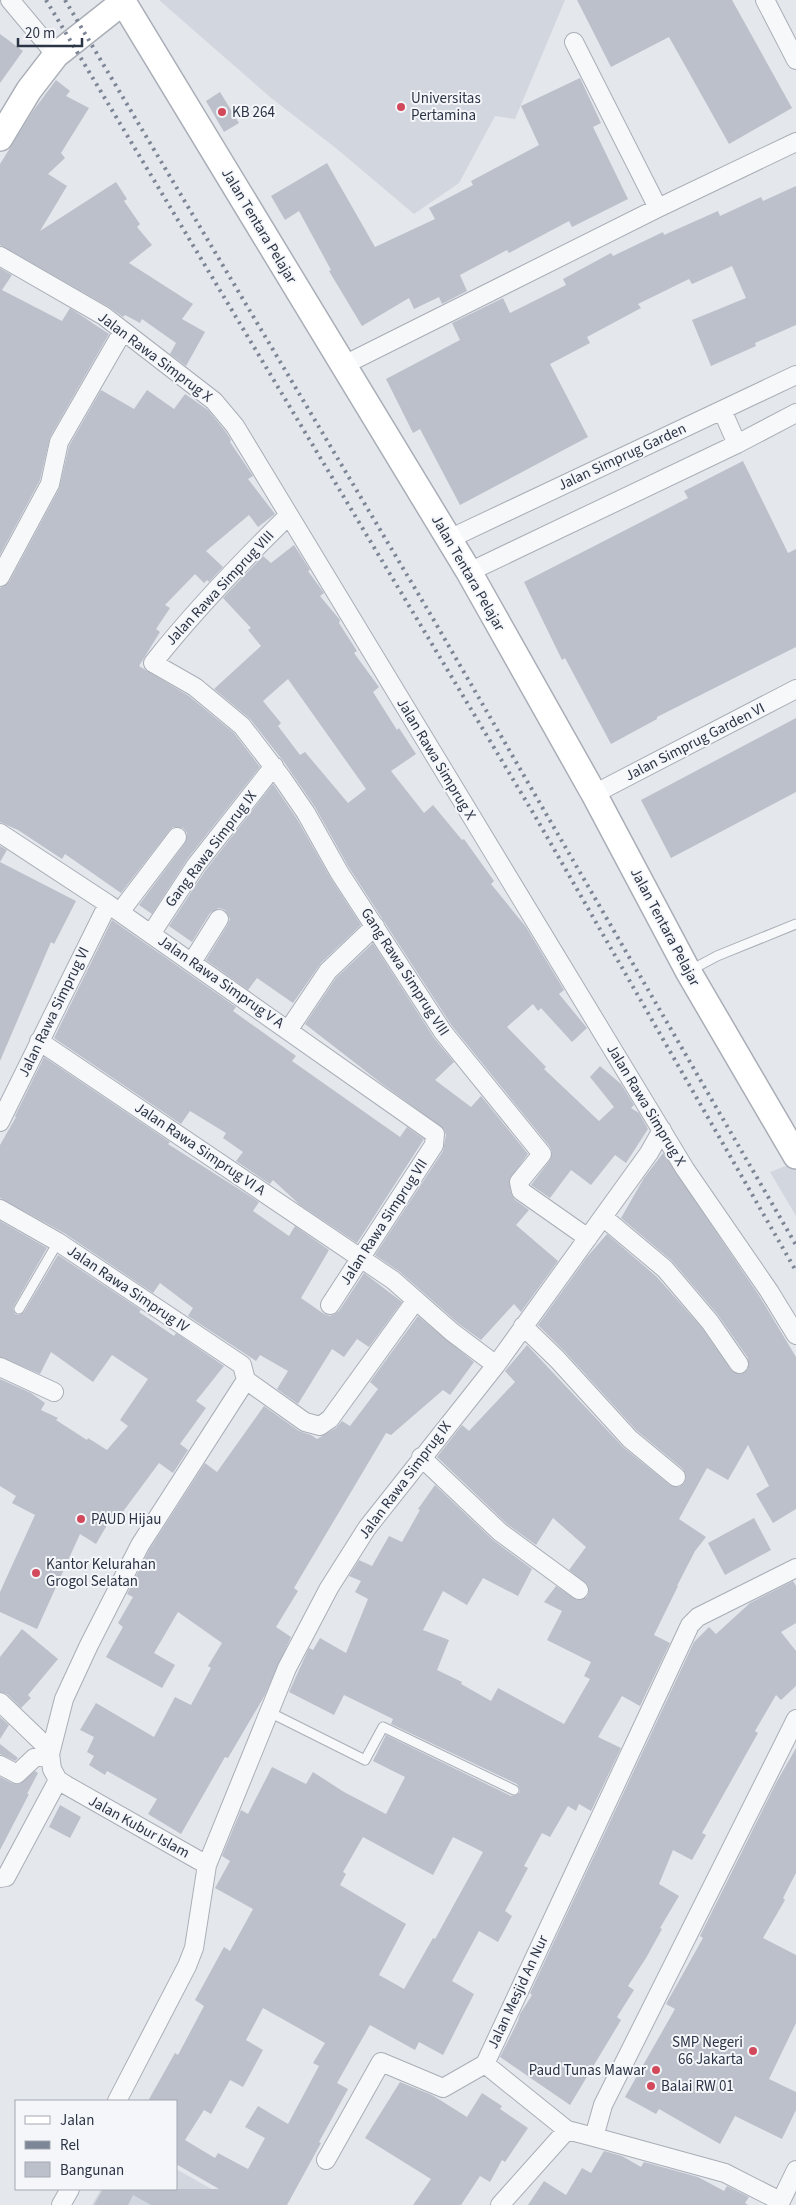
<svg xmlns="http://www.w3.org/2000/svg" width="796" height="2205" font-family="'Source Sans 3',sans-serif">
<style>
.built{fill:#d2d6de}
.building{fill:#bbc0ca;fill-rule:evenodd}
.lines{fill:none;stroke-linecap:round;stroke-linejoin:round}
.lane-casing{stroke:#a9aeb7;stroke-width:11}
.street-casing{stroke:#a9aeb7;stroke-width:20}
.secondary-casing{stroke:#a9aeb7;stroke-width:28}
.lane{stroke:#f7f8fa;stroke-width:9}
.street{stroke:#f7f8fa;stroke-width:18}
.secondary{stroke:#fff;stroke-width:25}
.rail{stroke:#7d8696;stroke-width:4;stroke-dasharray:2.5 5;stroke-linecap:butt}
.poi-dot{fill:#d1495b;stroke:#f4f6f9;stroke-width:2}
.labels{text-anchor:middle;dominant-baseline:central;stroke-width:4;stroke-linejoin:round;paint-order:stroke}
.poi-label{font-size:15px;fill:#2b3445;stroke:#f4f6f9;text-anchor:start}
.street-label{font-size:15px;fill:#2b3445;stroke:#f4f6f9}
</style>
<rect width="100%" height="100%" fill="#e4e7ec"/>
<path class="built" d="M159,0H565L515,119L495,116L459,183L414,214L337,149L270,97Z
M796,1162V1216L770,1172Z
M176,2169L240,2205H92L101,2189H176Z"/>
<path class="building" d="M577,0H732L792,108L729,144L669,37L611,67Z
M0,34L23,51L0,83Z
M580,78L601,123L593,127L628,199L572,227L569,221L509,253L507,250L460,275L467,291L442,304L439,297L414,309L409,298L362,326L329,271L331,270L299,211L285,220L271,196L327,163L375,247L435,219L429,208L473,185L471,181L539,145L521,106Z
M56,80L70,91L66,96L89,108L61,153L65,158L48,174L67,186L40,231L116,182L127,199L124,201L140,224L137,227L152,245L129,263L193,304L182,319L205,332L186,366L170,354L176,343L142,319L140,323L125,315L123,317L109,307L0,245V164L33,111Z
M220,92L239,123L224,132L206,101Z
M796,186V325L755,343L756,346L711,366L692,320L746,298L732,266L692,284L689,279L638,304L641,308L587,337L590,343L550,364L588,437L460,505L420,429L413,433L386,379L460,340L452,323L503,298L510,313L566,285L563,279L611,253L613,256L663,232L664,235L718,211L720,216L761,197L763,201Z
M0,268L12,275L2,290L62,321L70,308L109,334L50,437L40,480L0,555Z
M101,390L134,409L147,390L174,409L185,394L208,410L226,432L231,440L230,442L253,476L248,479L275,514L258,527L249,515L206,551L223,567L209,582L207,580L204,583L195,574L165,605L170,608L156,629L160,632L139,666L189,696L234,733L260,767L188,858L152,914L139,905L185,843L187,833L183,828L173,827L169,831L121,893L65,854L62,859L18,830L0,822V588L9,582L59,489L69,446Z
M743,461L788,553L796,549V647L657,717V719L611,744L565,658L562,660L524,582L688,498L684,491Z
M294,545L310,570L308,571L324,593L320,596L340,620L339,623L357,651L354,653L379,687L373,692L397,730L399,728L416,754L391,771L424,813L433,805L462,840L464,839L494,881L491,884L526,927L564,990L559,994L587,1028L572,1042L541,1008L538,1011L533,1004L507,1027L546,1067L544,1069L599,1121L614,1107L590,1077L600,1066L621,1084L634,1105L631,1108L639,1113L648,1129L626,1163L615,1155L591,1185L571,1170L550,1198L531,1185L550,1160L552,1152L550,1147L452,1026L348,866L315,807L284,762L250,719L214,689L261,646L248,630L251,628L223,598L263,556L271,563ZM288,679L366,789L348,803L305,752L300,755L278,726L281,723L263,701Z
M796,718V792L671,858L641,800Z
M273,784L297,819L330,877L361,925L321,963L293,1003L257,978L248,990L206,960L228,924L230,919L225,910L219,908L210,913L192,942L169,926L205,871Z
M0,846L7,850L0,862L76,901L54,944L51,942L0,1061Z
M112,920L236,1007L233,1011L296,1056L292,1061L400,1137L407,1127L424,1139L357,1243L300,1205L273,1180L270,1184L236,1161L243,1152L223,1138L226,1133L190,1111L181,1124L54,1038Z
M373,943L434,1038L454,1062L435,1080L471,1107L481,1096L528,1154L509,1180L511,1193L514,1199L529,1210L516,1225L558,1261L521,1312L514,1304L481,1340L459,1324L400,1272L375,1255L443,1151L446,1135L444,1129L381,1083L305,1024L336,978Z
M44,1057L170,1142L168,1144L259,1202L253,1211L289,1236L295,1226L329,1250L301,1298L324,1314L330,1316L339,1311L364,1273L402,1302L369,1347L357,1339L344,1357L332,1349L298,1404L277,1389L288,1371L260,1355L256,1361L188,1316L193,1308L160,1283L153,1293L64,1233L0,1198V1145L16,1117L15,1116Z
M663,1153L760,1297L796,1357V1509L773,1523L756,1494L769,1486L748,1445L728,1480L707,1468L679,1519L706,1537L695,1551L677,1586H678L654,1635L670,1643L640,1706L622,1696L598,1737L621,1748L591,1811L579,1804L576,1811L568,1806L550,1837L542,1833L524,1866L528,1868L505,1911L512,1916L498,1942L479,1931L452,1981L474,1994L443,2055L419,2042L415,2050L370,2025L337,2083L348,2089L319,2142L321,2143L287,2205H151L133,2195L128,2205H94L103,2189H219L176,2164V2101H148L175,2053L178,2055L204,2006L195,2000L224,1947L230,1951L253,1909L215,1888L230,1861L222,1856L241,1810L248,1814L272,1767L306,1784L313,1772L344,1792L386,1814L405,1777L373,1761L386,1735L511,1796L517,1795L520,1792L519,1787L517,1784L391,1724L393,1719L344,1695L334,1715L289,1692L309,1648L313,1650L320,1638L346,1653L368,1599L355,1592L361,1581L349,1576L359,1560L372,1566L389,1536L402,1542L420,1510L418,1509L435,1485L493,1540L532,1569L518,1596L483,1578L467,1605L443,1591L423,1630L449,1640L437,1670L462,1682L461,1684L491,1701L498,1688L564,1724L590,1679L584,1676L591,1662L547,1640L562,1611L544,1602L556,1586L577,1600L587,1597L589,1592L588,1585L569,1570L586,1547L553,1518L536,1545L507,1524L437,1457L462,1425L469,1431L515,1382L505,1371L527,1345L623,1447L670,1485L679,1487L684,1483L686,1478L683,1469L637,1431L565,1352L538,1325L587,1257L607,1234L657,1277L702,1328L731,1370L740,1374L748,1369V1358L718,1315L672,1261L621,1218L644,1178ZM363,1837L433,1875L453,1837L483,1852L435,1939L433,1938L404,1989L379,1975L406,1924L340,1885L346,1874L343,1872ZM263,2008L325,2043L313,2063L319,2066L288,2124L258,2106L245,2127L265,2138L248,2169L218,2153L215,2158L185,2140L204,2110L211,2114L230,2080L243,2087L263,2050L246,2040Z
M0,1221L47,1248L14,1306L13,1309L15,1314L19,1315L24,1312L58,1255L141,1310L139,1312L174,1336L176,1333L224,1366L196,1401L206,1408L180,1444L188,1450L173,1473L159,1463L119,1517L114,1513L96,1544L80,1534L37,1629L0,1612V1592L35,1515L12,1503L16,1496L0,1486V1379L31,1393L45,1403L41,1410L58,1418L56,1420L87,1440L88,1438L107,1450L128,1426L120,1420L148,1379L112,1355L93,1382L51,1352L40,1374L0,1357Z
M418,1316L474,1362L450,1395L443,1390L391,1435L386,1433L294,1588L298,1591L276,1627L291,1637L265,1695L228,1758L225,1757L181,1834L148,1814L157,1799L107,1771L105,1775L89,1765L94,1756L87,1752L94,1737L80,1730L96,1703L154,1737L175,1697L191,1705L211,1668L208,1666L222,1643L178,1612L154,1653L175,1665L162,1688L106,1657L123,1627L118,1623L133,1597L127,1594L149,1550L205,1463L217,1472L264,1406L299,1431L311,1435L317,1439L336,1428L342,1421L350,1426L378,1389L370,1382Z
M754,1518L771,1550L725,1575L708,1543Z
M793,1581L796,1586V1623L781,1632L796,1651V1686L781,1700L776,1695L755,1731L758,1733L702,1833L706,1835L692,1860L673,1850L659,1884L679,1896L660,1928L662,1929L646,1958L628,1986L634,1990L617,2017L621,2020L570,2105L500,2057L518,2021L520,2014L532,1995L530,1993L694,1642L709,1627L716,1634L750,1603Z
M22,1629L58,1659L28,1695L31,1698L21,1708L7,1694L0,1692V1657Z
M0,1717L9,1725L0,1739Z
M0,1744L18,1758L15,1761L0,1754Z
M796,1748V1873L783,1898L785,1900L763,1938L796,1955V2023L769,2079L796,2092V2110L782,2139L735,2116L720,2144L659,2109L656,2114L625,2097L675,2009L666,2004L703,1938L700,1936L776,1783Z
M35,1771L38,1773L27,1794H29L0,1850V1777L12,1783L19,1784Z
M60,1805L81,1817L70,1838L49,1827Z
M400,2082L432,2095L467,2117L482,2093L502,2106L500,2109L528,2128L505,2162L502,2160L490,2182L480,2176L461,2205H413L431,2179L365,2138Z
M604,2151L622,2156L641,2167L644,2162L698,2177L724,2191L727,2186L749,2197L745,2203L748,2205H528L544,2181L566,2195L582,2168L591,2173Z"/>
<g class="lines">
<g class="lane-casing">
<path id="lane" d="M689,971L717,956L796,924
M19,1309L58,1242
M269,1712L365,1760L383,1727L514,1790"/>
</g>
<g class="street-casing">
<path id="street" d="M10,0L56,55
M765,0L796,60
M574,42L658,208
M0,256L104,316L214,401L235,426L685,1169L769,1291L796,1335
M344,365L658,208L796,142
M722,410L737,444
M289,515C241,562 195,610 153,663L195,687L242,726L282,778L306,813L339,872L443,1032L542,1154L519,1182L521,1191L588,1238
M449,539L796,375
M469,572L737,444L796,413
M0,577L50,484L59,442L123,331
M594,794L796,689
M0,833L108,904L435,1134L434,1145L330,1305
M120,912L177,837
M151,934L196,865L274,766
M192,962L219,919
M289,1029L328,971L375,926
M39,1041L393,1280L452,1332L496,1365
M0,1122L108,904
M0,1209L58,1242L242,1365L246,1380
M603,1217L665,1269L710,1322L739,1364
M523,1326L557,1359L630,1439L676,1477
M0,1367L54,1392
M246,1380L305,1422L320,1426L330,1419L416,1300
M421,1457L500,1532L579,1590
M796,1568L698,1617L690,1625L485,2064L567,2130L594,2137L603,2105L796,1719
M0,1702L51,1751
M0,1765L17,1774L34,1758L50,1754
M207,1865L66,1785L58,1780L52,1769L50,1754L64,1699L89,1645L140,1545L246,1380
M0,1878L6,1877L58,1780
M117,2101L187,1966L194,1948L207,1865L287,1668L329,1588L367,1528L496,1365L649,1153L662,1130
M594,2137L725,2173L780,2201
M326,2160L381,2062L443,2088L485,2064
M61,2205L70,2189
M500,2205L567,2130
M779,2205L796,2170"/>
</g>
<g class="secondary-casing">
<path id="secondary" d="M122,0L469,572L594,794L688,971L796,1156
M0,138L29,90L56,55L123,2"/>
</g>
<use href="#lane" class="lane"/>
<use href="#street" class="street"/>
<use href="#secondary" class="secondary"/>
<path class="rail" d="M46,0L535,816L796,1271
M65,0L432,617L796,1245"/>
</g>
<g class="poi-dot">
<circle cx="401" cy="107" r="5"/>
<circle cx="222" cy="112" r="5"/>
<circle cx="81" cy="1519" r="5"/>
<circle cx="36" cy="1573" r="5"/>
<circle cx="753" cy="2051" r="5"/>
<circle cx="656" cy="2070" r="5"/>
<circle cx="651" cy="2086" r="5"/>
</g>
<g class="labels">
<g class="poi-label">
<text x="411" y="98">Universitas<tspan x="411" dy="17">Pertamina</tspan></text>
<text x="232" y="112">KB 264</text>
<text x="91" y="1519">PAUD Hijau</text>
<text x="46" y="1564">Kantor Kelurahan<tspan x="46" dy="17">Grogol Selatan</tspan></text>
<text x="743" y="2042" text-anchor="end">SMP Negeri<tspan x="743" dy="17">66 Jakarta</tspan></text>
<text x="646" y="2070" text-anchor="end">Paud Tunas Mawar</text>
<text x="661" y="2086">Balai RW 01</text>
</g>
<g class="street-label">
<text transform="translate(259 226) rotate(59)">Jalan Tentara Pelajar</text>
<text transform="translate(155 357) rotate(37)">Jalan Rawa Simprug X</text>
<text transform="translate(622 457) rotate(-25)">Jalan Simprug Garden</text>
<text transform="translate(468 573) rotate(60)">Jalan Tentara Pelajar</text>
<text transform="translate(220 588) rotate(-47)">Jalan Rawa Simprug VIII</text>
<text transform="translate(695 742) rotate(-27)">Jalan Simprug Garden VI</text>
<text transform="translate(436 759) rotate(59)">Jalan Rawa Simprug X</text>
<text transform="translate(211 849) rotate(-53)">Gang Rawa Simprug IX</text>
<text transform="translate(665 927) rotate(62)">Jalan Tentara Pelajar</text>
<text transform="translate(405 972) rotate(57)">Gang Rawa Simprug VIII</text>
<text transform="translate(221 982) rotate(35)">Jalan Rawa Simprug V A</text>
<text transform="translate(54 1012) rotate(-64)">Jalan Rawa Simprug VI</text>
<text transform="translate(646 1105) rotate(59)">Jalan Rawa Simprug X</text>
<text transform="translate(200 1149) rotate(34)">Jalan Rawa Simprug VI A</text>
<text transform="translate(384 1222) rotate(-57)">Jalan Rawa Simprug VII</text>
<text transform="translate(128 1289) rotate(34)">Jalan Rawa Simprug IV</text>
<text transform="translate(405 1480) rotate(-53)">Jalan Rawa Simprug IX</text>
<text transform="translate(139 1827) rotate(29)">Jalan Kubur Islam</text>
<text transform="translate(518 1992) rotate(-65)">Jalan Mesjid An Nur</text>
</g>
</g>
<rect x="15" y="2100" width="162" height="90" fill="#f4f6f9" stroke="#a4a8b1"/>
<rect x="25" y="2116" width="25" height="8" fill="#ffffff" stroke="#a4a8b1"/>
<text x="60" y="2125" font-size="15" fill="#2b3445">Jalan</text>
<rect x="25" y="2141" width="25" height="8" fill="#7d8696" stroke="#a4a8b1"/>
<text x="60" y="2150" font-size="15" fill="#2b3445">Rel</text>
<rect x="25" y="2162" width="25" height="15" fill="#bbc0ca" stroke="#a4a8b1"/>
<text x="60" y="2175" font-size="15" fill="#2b3445">Bangunan</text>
<path d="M18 38v8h64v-8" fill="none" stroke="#2b3445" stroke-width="2.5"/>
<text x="25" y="38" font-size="15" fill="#2b3445" stroke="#f4f6f9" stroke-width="4" paint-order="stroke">20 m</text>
</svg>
